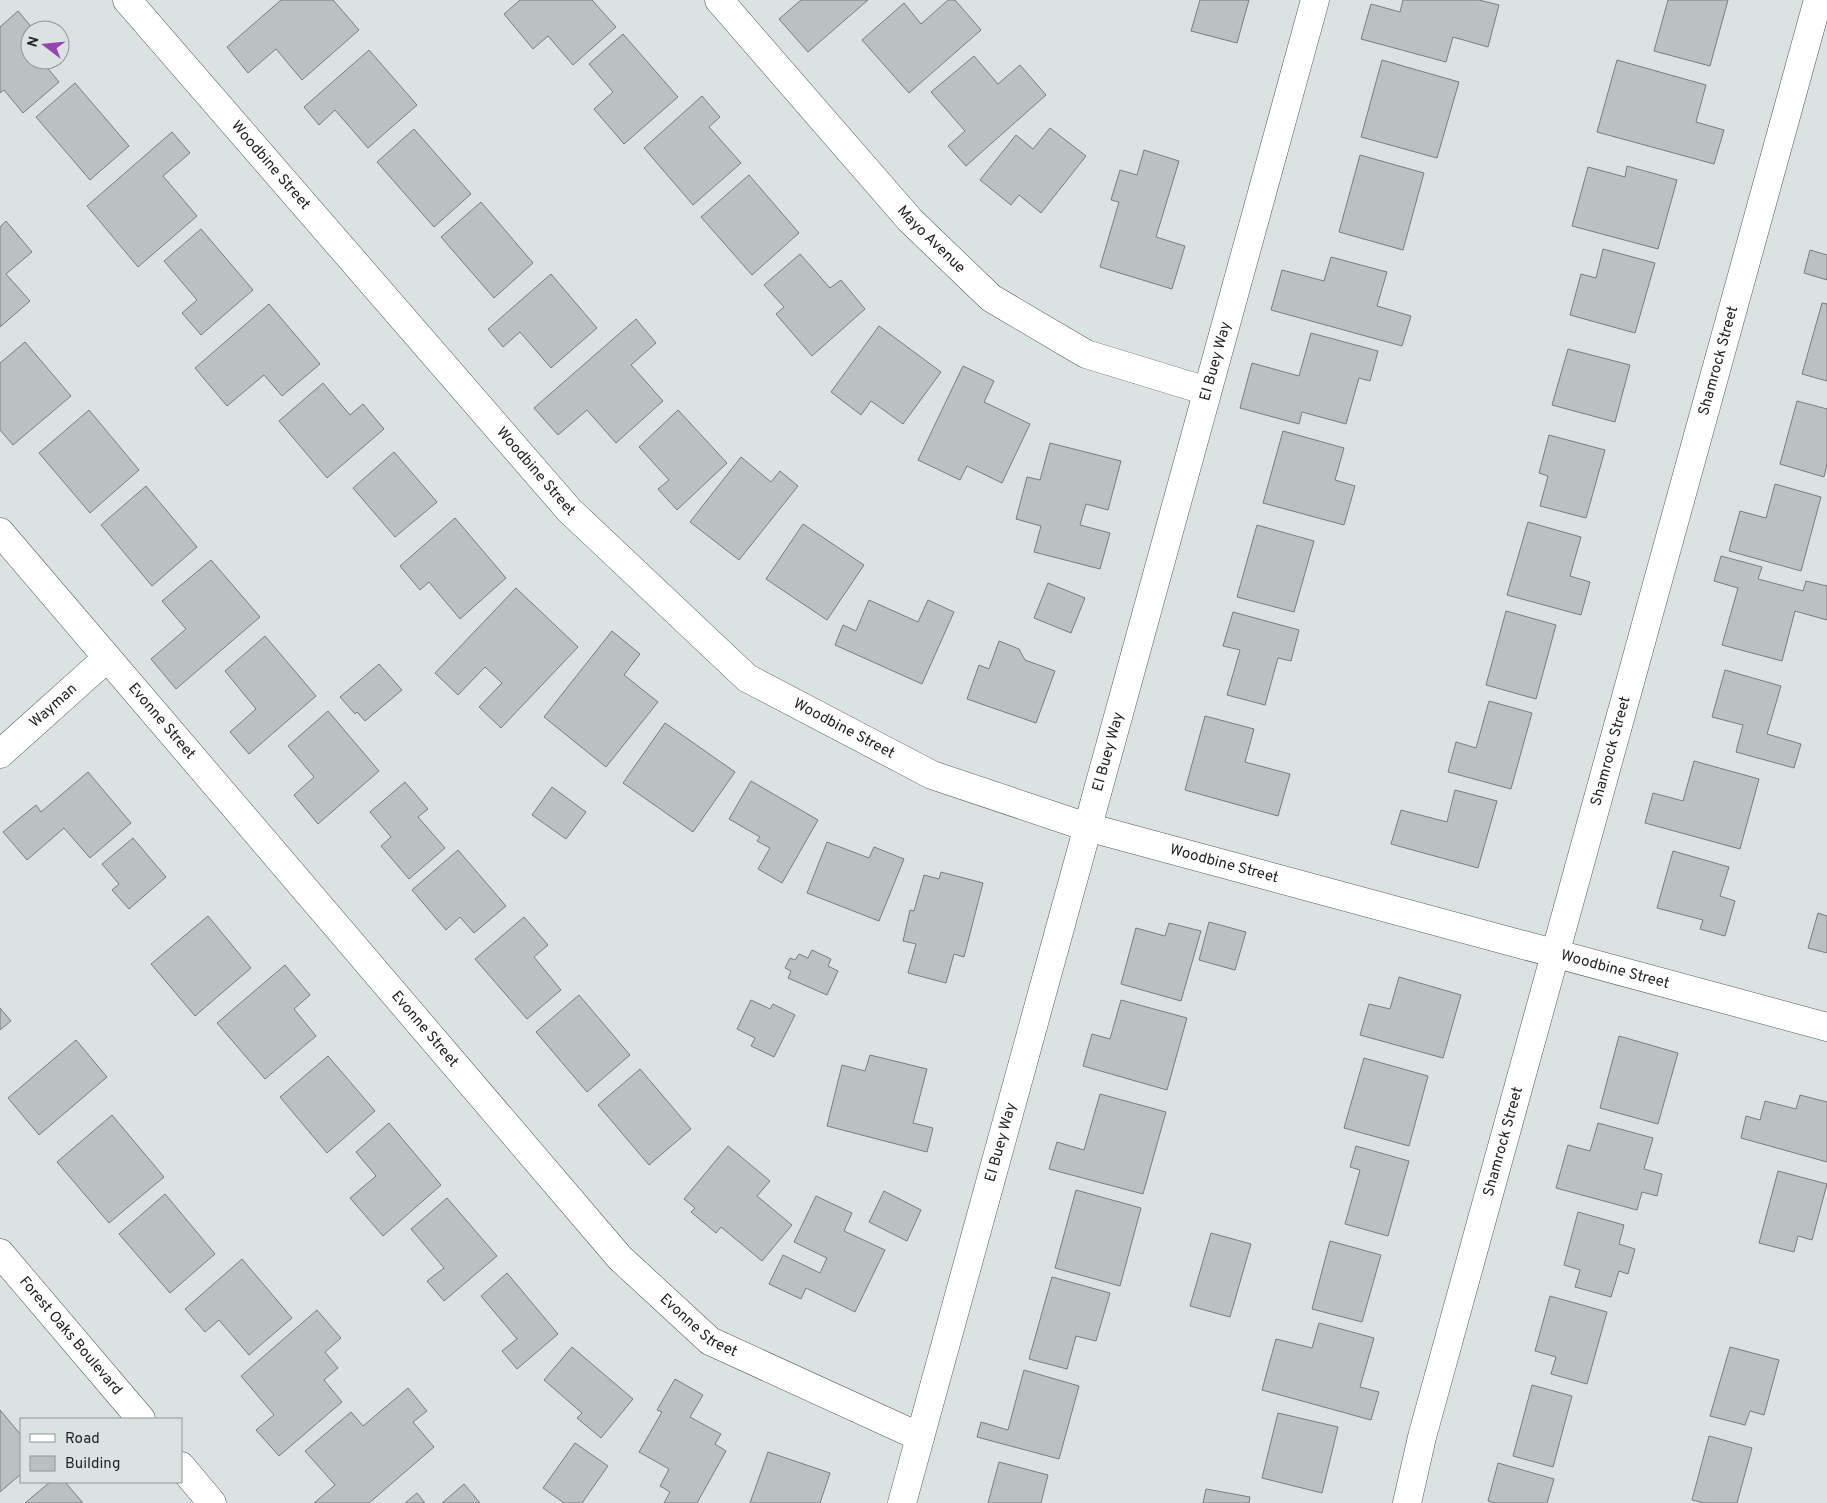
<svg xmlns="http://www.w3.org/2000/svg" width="1827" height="1503" font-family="Overpass,sans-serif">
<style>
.building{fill:#bbc1c3;stroke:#787d7f}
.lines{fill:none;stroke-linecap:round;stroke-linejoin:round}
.street-casing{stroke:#535959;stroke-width:29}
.street{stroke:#fff;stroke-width:28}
.labels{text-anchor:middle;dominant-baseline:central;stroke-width:4;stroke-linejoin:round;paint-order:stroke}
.street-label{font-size:15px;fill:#212424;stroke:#dbe2e2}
</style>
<rect width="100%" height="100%" fill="#dbe2e2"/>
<path class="building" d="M281,0H333L359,30L302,80L276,49L248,73L227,47Z
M520,0H592L616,27L573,65L548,36L533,49L504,14Z
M801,0H868L808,52L779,19Z
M948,0H955L981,30L909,93L862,40L904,3L921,24Z
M1200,0H1249L1237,43L1191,31Z
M1403,0H1479L1499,5L1488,47L1453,37L1446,62L1361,39L1371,4L1400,12Z
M1668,0H1728L1710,66L1654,51Z
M18,11L34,30H30V60H41L59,82L23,113L4,90L0,93V27Z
M623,34L678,97L624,144L594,109L613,92L589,64Z
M369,50L417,105L368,148L335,110L319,125L304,107Z
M974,56L998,84L1020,65L1046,95L966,166L948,146L965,131L931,92Z
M1382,60L1459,82L1437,158L1361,137Z
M1617,60L1706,85L1696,122L1724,130L1714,164L1597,132Z
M75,83L129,146L90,180L36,117Z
M702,96L720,117L709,127L741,163L693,205L644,148Z
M1050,128L1086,156L1041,213L1019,195L1011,205L980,180L1016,135L1033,149Z
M414,129L471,194L434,227L377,162Z
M172,132L190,153L163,176L197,216L138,267L87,206Z
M1144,150L1179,161L1156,237L1185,246L1172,289L1100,267L1119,202L1111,200L1120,170L1137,175Z
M1360,155L1424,173L1403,250L1339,232Z
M1627,166L1677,180L1658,249L1572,226L1588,167L1625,177Z
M749,175L799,233L752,275L701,217Z
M481,202L533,263L494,298L441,237Z
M6,221L32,252L6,274L30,301L0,327V227Z
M201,229L253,290L201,335L182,313L197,300L164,261Z
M1603,249L1655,263L1635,333L1570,315L1581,274L1596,278Z
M1810,250L1827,255V280L1804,273Z
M800,254L830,288L841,280L865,309L812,356L776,314L784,307L764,285Z
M1331,257L1387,272L1377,306L1411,316L1402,346L1271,310L1282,270L1324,281Z
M551,274L597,328L551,368L520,332L503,347L488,329Z
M1822,303L1827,304V381L1802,374Z
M269,304L320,364L282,396L264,375L227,406L195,368Z
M636,319L656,343L631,365L663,401L616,443L587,410L558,435L534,408Z
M879,326L941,372L903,424L871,401L861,415L831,392Z
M1311,333L1378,351L1370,381L1359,378L1346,424L1302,412L1299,424L1240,408L1252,363L1299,376Z
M25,342L71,396L13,445L0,430V363Z
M1568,349L1630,365L1615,422L1552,405Z
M963,366L994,381L984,402L1030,424L1002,483L967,466L960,480L918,460Z
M323,383L350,415L363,404L384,429L327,478L279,421Z
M1797,401L1827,409V464L1824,477L1780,464Z
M89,410L139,470L90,513L39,453Z
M678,410L727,463L677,510L658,489L669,480L639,447Z
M1283,431L1344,448L1335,480L1355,486L1344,525L1263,503Z
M1549,435L1605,450L1586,518L1540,506L1548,476L1539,473Z
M1050,443L1121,461L1108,510L1086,504L1080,525L1110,533L1100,569L1034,552L1041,526L1016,519L1027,477L1040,480Z
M394,452L437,502L395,537L353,488Z
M741,457L771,482L780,471L798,486L739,560L690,522Z
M1775,484L1821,497L1801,571L1729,551L1740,511L1766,518Z
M146,486L197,547L152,586L101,525Z
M455,518L506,578L460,619L429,582L420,590L400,566Z
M1528,522L1581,537L1570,576L1590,582L1581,615L1507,595Z
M803,524L864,565L827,620L766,579Z
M1257,525L1314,541L1294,612L1237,597Z
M1721,556L1762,567L1758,579L1803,591L1806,581L1827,586V620L1795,611L1782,661L1722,645L1738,588L1714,581Z
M211,560L260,617L176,689L151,659L186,629L162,601Z
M1048,583L1085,598L1071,633L1034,618Z
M516,588L578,647L501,728L479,707L502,683L485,667L458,695L435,673Z
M869,600L918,622L928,600L954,612L922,684L835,645L843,625L856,631Z
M1506,611L1556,625L1536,699L1486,685Z
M1233,612L1299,630L1291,661L1278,658L1265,705L1227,695L1240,650L1223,646Z
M612,631L640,654L624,675L658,702L606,767L544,717Z
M265,636L316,696L249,754L230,732L256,709L225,671Z
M999,641L1019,649L1025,660L1055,671L1036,723L967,699L979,665L989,669Z
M379,664L402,690L365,721L357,712L355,714L340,697Z
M1725,670L1781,686L1767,734L1801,744L1794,768L1736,752L1743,725L1712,717Z
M1489,701L1532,713L1511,789L1448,772L1456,742L1476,748Z
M328,711L379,771L318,824L294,795L314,777L288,746Z
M1205,716L1254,729L1245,762L1290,774L1278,816L1185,790Z
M665,723L735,772L693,832L623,783Z
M1694,761L1759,779L1740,849L1645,823L1653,793L1683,801Z
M88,772L131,823L90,858L64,828L27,860L3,832L36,805L41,812Z
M751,781L818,820L782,883L758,869L770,848L757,841L760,837L729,819Z
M405,782L428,809L418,817L445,848L409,879L381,846L391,837L370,812Z
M552,787L586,812L566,839L532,815Z
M1455,790L1497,801L1478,868L1391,844L1401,810L1447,822Z
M133,838L166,877L129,909L112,890L119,884L102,864Z
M827,842L869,858L874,847L904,859L879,921L807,893Z
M458,850L506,906L474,933L460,917L446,930L412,890Z
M1673,851L1729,867L1720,896L1735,901L1725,936L1700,929L1703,920L1657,908Z
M941,872L983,883L964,957L954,954L946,983L908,973L916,944L903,941L910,910L914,911L924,875L939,879Z
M1818,913L1827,916V953L1808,948Z
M208,916L251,968L195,1016L151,964Z
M524,917L548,945L534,957L561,990L527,1019L475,959Z
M1209,922L1246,932L1235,970L1199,960Z
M1169,923L1201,931L1181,1001L1121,984L1136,928L1165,936Z
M812,950L831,959L828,966L838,971L827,995L788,978L791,971L785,968L790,958L795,960L799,954L808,958Z
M285,965L310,995L294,1009L316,1036L265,1079L217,1023Z
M1399,977L1461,995L1443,1058L1360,1035L1369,1004L1390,1009Z
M579,995L630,1055L587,1092L536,1032Z
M751,1000L770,1009L773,1004L795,1015L774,1057L751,1046L755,1038L737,1029Z
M1121,1000L1187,1018L1167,1090L1083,1066L1092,1034L1110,1039Z
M0,1008L11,1021L0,1030Z
M1619,1036L1678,1053L1658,1124L1600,1108Z
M76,1040L107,1077L39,1135L8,1098Z
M870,1055L927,1069L913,1123L933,1128L927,1152L827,1126L842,1065L865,1071Z
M328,1056L375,1111L327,1153L280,1097Z
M1364,1058L1428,1076L1409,1146L1344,1128Z
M640,1069L691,1129L649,1165L598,1105Z
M1100,1094L1166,1112L1143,1194L1049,1169L1057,1142L1084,1150Z
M1800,1095L1827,1102V1162L1741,1138L1746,1116L1760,1120L1765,1101L1796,1109Z
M112,1115L164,1177L109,1223L57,1162Z
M389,1123L441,1185L383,1236L350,1198L376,1176L356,1152Z
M1598,1123L1653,1138L1644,1169L1662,1174L1657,1196L1642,1192L1637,1210L1556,1188L1568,1145L1590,1151Z
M728,1146L770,1181L757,1196L792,1225L762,1261L721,1227L716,1233L691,1212L695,1208L684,1199Z
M1356,1146L1409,1161L1388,1236L1345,1224L1360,1170L1350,1167Z
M1778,1171L1827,1184L1812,1240L1798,1236L1794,1252L1759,1243Z
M1076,1190L1141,1208L1120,1286L1055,1268Z
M884,1191L921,1210L907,1241L869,1222Z
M165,1194L215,1254L170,1293L119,1234Z
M816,1196L852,1213L844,1231L885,1250L855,1312L806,1288L801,1299L769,1284L783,1255L820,1273L827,1258L794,1242Z
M447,1198L497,1256L444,1301L427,1281L444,1268L411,1229Z
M1578,1212L1624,1225L1619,1244L1635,1249L1628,1274L1619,1271L1611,1297L1575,1287L1580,1270L1564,1265Z
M1211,1233L1251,1244L1230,1317L1190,1306Z
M1330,1241L1381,1255L1362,1322L1312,1309Z
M242,1259L292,1318L249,1355L219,1320L205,1332L185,1309Z
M507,1273L558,1334L517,1369L502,1351L517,1339L481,1296Z
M1052,1277L1110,1293L1096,1341L1076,1336L1067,1369L1029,1359Z
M1550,1296L1607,1312L1587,1384L1551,1374L1556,1357L1535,1351Z
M317,1310L341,1338L325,1352L338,1368L324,1380L342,1402L279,1456L256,1430L274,1415L241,1376Z
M1319,1323L1374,1338L1360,1387L1379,1392L1371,1420L1262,1390L1276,1339L1312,1348Z
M572,1347L633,1399L601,1438L577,1418L582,1413L544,1380Z
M1730,1347L1779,1360L1764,1415L1750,1411L1745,1425L1710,1416Z
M1024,1370L1079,1386L1059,1459L977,1437L981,1422L1008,1430Z
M675,1379L703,1395L690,1417L721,1434L715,1444L726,1451L697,1503H664L670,1492L660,1486L669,1469L639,1452L662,1412L657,1410Z
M1532,1385L1572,1396L1553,1467L1513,1456Z
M408,1388L427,1411L413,1422L434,1447L369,1503H314L335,1485L305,1451L351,1412L363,1426Z
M0,1410L21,1435V1474L0,1492Z
M1278,1413L1338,1427L1322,1493L1262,1478Z
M1709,1436L1752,1448L1737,1503H1705L1692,1500Z
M575,1443L608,1466L582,1503H564L543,1488Z
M768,1452L830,1473L820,1503H750Z
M999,1462L1048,1475L1041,1503H988Z
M1498,1463L1554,1479L1547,1503H1494L1488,1501Z
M50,1482H65L83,1503H25Z
M464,1484L480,1503H442Z
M1206,1489L1250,1497L1249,1503H1203Z
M417,1493L425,1503H405Z"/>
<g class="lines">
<g class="street-casing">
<g id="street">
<path id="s1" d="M127,0L569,510L747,678L932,775L1087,827L1827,1027"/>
<path id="s2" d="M719,0L910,220L991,298L1086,354L1207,391"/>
<path id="s3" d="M0,532L620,1258L710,1341L920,1437"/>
<path id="s4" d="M0,754L107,658"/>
<path id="s5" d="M0,1253L141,1419"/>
<path d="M181,1466L212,1503"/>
<path id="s6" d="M902,1503L1315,0"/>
<path id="s7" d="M1407,1503L1422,1437L1818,0"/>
</g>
</g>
<use href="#street" class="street"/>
</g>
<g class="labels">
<g class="street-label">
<text stroke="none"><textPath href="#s1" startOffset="219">Woodbine Street</textPath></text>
<text stroke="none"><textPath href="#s2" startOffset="320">Mayo Avenue</textPath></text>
<text stroke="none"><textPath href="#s6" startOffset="1184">El Buey Way</textPath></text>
<text stroke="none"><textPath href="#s7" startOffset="1184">Shamrock Street</textPath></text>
<text stroke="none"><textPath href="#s1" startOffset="624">Woodbine Street</textPath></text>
<text stroke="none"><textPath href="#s4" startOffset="72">Wayman</textPath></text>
<text stroke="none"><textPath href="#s3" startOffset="249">Evonne Street</textPath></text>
<text stroke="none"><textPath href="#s1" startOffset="1029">Woodbine Street</textPath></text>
<text stroke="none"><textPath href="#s6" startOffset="779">El Buey Way</textPath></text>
<text stroke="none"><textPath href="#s7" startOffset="779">Shamrock Street</textPath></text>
<text stroke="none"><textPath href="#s1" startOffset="1434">Woodbine Street</textPath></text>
<text stroke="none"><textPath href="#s1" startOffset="1839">Woodbine Street</textPath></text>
<text stroke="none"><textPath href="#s3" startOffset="654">Evonne Street</textPath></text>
<text stroke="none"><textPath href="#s6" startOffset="374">El Buey Way</textPath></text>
<text stroke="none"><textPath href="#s7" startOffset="374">Shamrock Street</textPath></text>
<text stroke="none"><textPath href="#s3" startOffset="1059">Evonne Street</textPath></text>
<text stroke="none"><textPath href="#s5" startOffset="109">Forest Oaks Boulevard</textPath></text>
</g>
</g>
<rect x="20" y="1418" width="162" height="65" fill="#dbe2e2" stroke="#919696"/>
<rect x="30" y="1434" width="25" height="8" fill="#ffffff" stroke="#919696"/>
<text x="65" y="1443" font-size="15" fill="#212424">Road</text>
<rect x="30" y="1456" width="25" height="15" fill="#bbc1c3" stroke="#919696"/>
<text x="65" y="1468" font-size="15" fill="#212424">Building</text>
<g transform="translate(45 45) rotate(286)"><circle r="24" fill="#dbe2e2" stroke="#919696"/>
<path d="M0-4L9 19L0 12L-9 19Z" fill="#9444b4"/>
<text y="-8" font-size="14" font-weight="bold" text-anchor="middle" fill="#212424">N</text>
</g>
</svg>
